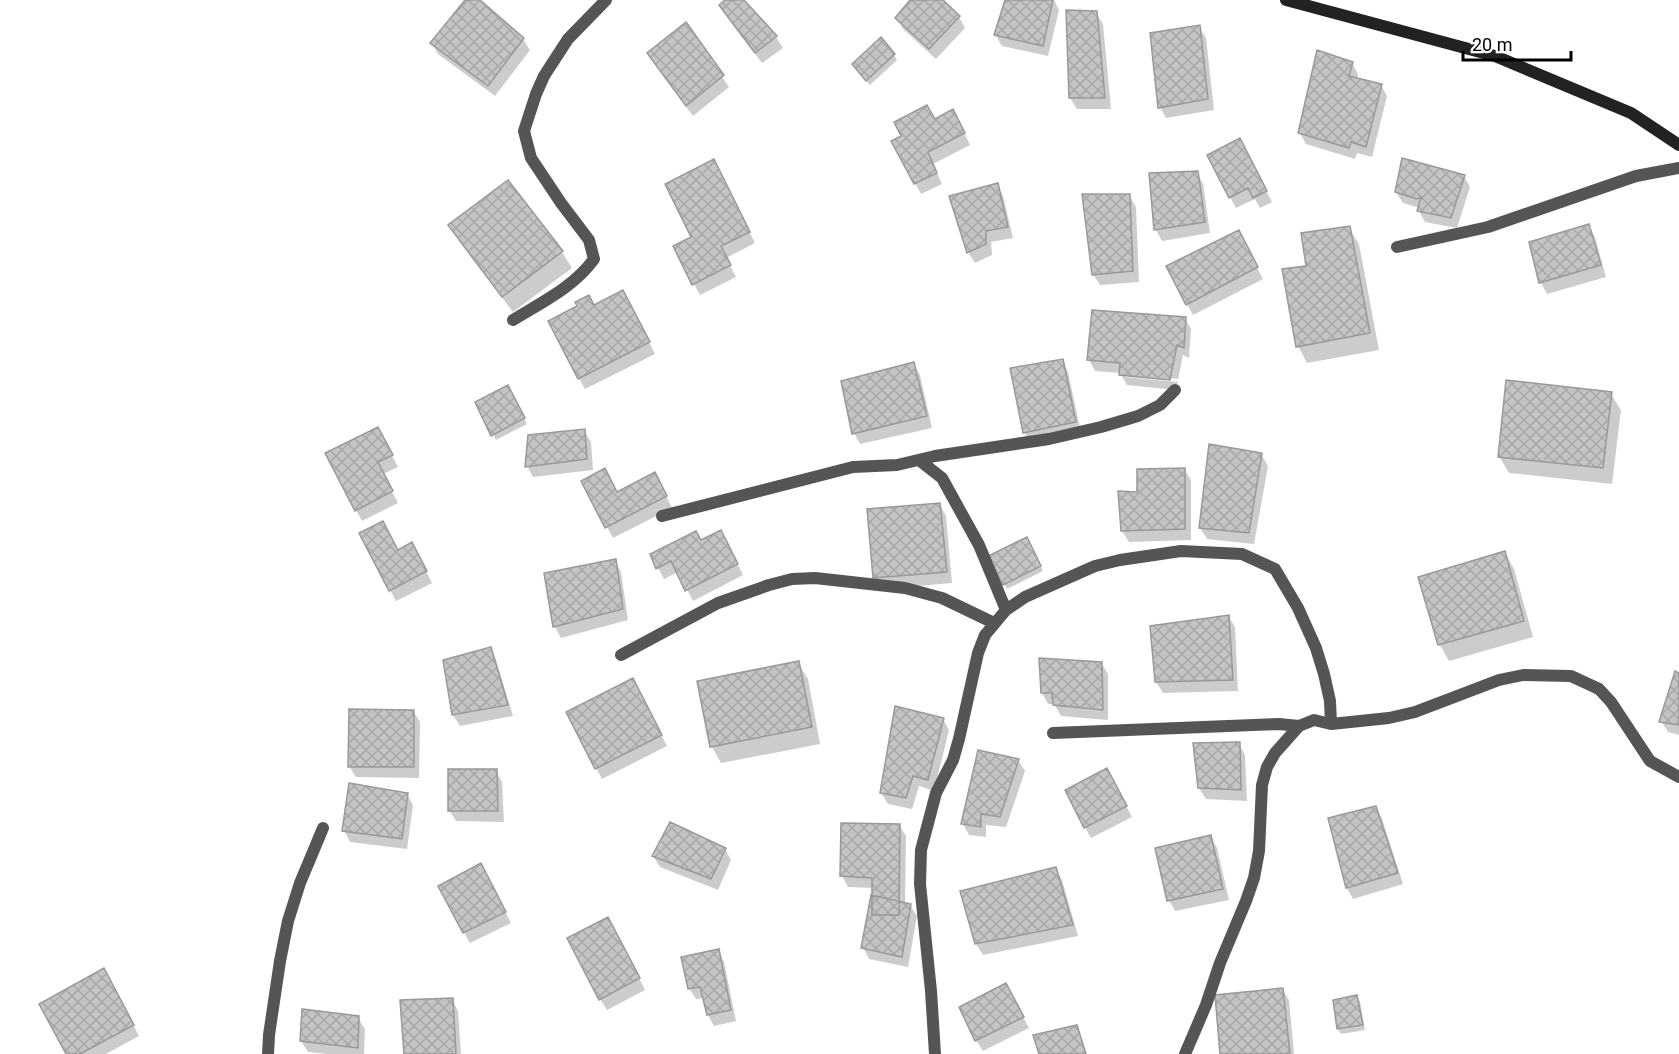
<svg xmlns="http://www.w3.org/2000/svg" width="1679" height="1054" font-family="Roboto,sans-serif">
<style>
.shadow{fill:#0003;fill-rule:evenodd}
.building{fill:url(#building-cross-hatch);stroke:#999;stroke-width:1.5}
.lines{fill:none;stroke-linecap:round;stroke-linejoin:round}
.lane{stroke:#555;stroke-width:12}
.street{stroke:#555;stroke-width:12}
.secondary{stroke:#222;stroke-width:12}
</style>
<defs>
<pattern id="building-cross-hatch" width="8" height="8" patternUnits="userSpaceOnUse" patternTransform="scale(1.5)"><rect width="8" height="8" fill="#c4c4c4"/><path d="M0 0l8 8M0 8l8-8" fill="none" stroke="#a7a7a7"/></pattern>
</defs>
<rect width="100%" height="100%" fill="#fff"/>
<path class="shadow" d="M467,0H478L523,39L530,50L495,96L438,54L432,43Z
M727,0H742L776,37L783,48L762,63L727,17L721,5Z
M912,0H941L959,17L965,28L936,59L903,29L897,18Z
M1006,0H1054L1059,10L1048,56L1002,46L995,34Z
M1067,12L1096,13L1103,24L1111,109H1077L1070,98Z
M686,24L729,87L693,116L655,64L649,53Z
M1199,27L1206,38L1214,110L1166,118L1160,107Z
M894,55L897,60L870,85L857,70Z
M1352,63L1358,74L1357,80L1381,85L1387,96L1372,157L1357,153L1355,159L1306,144L1300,133Z
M935,121L959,122L970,145L933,164L942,184L921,194L915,183Z
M1246,151L1272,202L1260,208L1255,199L1236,208L1230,197Z
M719,172L755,243L726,258L736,277L700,295L694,284L693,237Z
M1197,173L1203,184L1210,233L1162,241L1156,230Z
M1464,176L1470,187L1457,228L1425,222L1419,211L1420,208L1403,203L1396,192Z
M508,182L562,252L572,268L513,312L460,242L450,225Z
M997,185L1003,196L1013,238L991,242L992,255L975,263L968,252Z
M1129,195L1136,207L1139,282L1100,285L1093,274Z
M1588,226L1595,237L1606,277L1547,294L1541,283L1530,243Z
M1349,228L1359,244L1379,350L1307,363L1298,346L1308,267Z
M1244,243L1263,279L1193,315L1187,304Z
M629,303L655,354L585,389L579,378L594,307Z
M1185,318L1191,329L1189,358L1183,355L1176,390L1127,385L1120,373L1095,371L1089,360ZM1125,374L1178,379V382L1125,377Z
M1062,360L1068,372L1081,433L1031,444L1025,433L1012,369Z
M913,364L920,375L932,428L860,444L854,433Z
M508,387L527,424L496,440L477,402Z
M1611,394L1621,410L1612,484L1509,473L1499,456Z
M584,431L591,442L593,470L533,477L527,466Z
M384,440L398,467L383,474L398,503L362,521L356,510Z
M1261,454L1268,466L1254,544L1207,539L1200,528Z
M1184,469L1191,480V540L1129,542L1122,531L1138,494Z
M583,482L617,493L661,485L672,508L613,538Z
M940,505L946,516L952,583L881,589L875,577Z
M1026,539L1043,571L1007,589L990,557Z
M701,542L727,543L743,575L693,601L678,572L664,579L651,555Z
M398,551L418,555L432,583L396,601L390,590Z
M1505,553L1514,569L1533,637L1449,661L1440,645L1420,578Z
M615,561L621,572L628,620L561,638L555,627L545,574Z
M1228,616L1235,627L1238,691L1163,693L1156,682Z
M490,649L496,660L513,716L460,726L453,715Z
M798,663L808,679L820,744L721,763L712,747L699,682Z
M1101,663L1108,674V720L1061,716L1054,704H1048L1042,693Z
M1679,675V735L1668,732L1661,721Z
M638,691L667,746L602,779L596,768Z
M413,711L420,722L419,778L356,777L349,766Z
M943,719L949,730L934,791L919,786L912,809L888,804L881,793Z
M1239,744L1245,755L1247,801L1206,799L1199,788Z
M1018,760L1025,771L1006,827L986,825V837L969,835L963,824Z
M496,771L502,782L504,822L456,821L449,810Z
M1113,781L1132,817L1091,838L1085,827Z
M407,794L413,805L407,849L350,842L344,830Z
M1376,808L1382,819L1403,884L1353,899L1347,888L1329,820Z
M899,825L906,836L905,904L910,905L917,916L908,967L869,959L863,947L874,888L848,887L842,876Z
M1211,837L1217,848L1229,900L1175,911L1169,900Z
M725,849L731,860L718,890L660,867L653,856Z
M1055,869L1062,880L1078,936L983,955L976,944Z
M486,876L511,923L470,943L464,932Z
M614,930L645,990L607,1010L600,999Z
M718,951L724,962L736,1021L714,1026L708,1015L704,998L696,999L689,988Z
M110,981L139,1036L106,1054H67Z
M1282,989L1289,1000L1294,1054H1222Z
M1012,996L1029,1028L983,1051L976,1040Z
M1357,997L1360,1002L1365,1030L1341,1034L1338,1029Z
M452,999L458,1011L461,1054H406Z
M358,1018L365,1029L364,1054H327L308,1052L301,1041Z"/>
<path class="building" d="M465,0H480L524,38L488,86L430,43Z
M725,0H744L777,36L755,53L719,5Z
M910,0H943L960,16L929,49L895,18Z
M1005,0H1053L1043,46L994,35Z
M1066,10L1097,11L1105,98H1069Z
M686,22L724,75L686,106L647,53Z
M1200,25L1208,99L1158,108L1150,33Z
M881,37L895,54L866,81L852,64Z
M1317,50L1353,62L1349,76L1382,84L1366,147L1351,142L1349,148L1298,133Z
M927,105L935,119L953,109L965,133L928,152L937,173L914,184L891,141L901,136L894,122Z
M1240,138L1267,191L1253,198L1248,188L1229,198L1207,155Z
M1402,158L1465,175L1451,218L1417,211L1421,197L1417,199L1395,192Z
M714,159L750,232L721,246L731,265L692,285L673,246L691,237L665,184Z
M1198,171L1205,222L1154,230L1149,173Z
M508,180L563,251L502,297L448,225Z
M998,183L1008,227L986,231V244L967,253L949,196Z
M1082,194H1130L1133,271L1092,275Z
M1589,224L1601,265L1539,283L1529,242Z
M1350,226L1370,333L1296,347L1282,269L1306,266L1301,233Z
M1239,230L1258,267L1186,305L1166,266Z
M623,290L650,342L578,379L548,321L577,306L575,302L589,295L594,305Z
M1092,310L1186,317L1184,348L1177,345L1170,380L1119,375L1120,363L1087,360Z
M1063,359L1076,422L1023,433L1010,368Z
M914,362L927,416L852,434L841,381Z
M1506,380L1612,392L1603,468L1498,457Z
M508,385L525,418L491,436L475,402Z
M378,427L393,455L378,462L393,491L355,511L325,453Z
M585,429L587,459L525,467L528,435Z
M1209,444L1262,453L1249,533L1199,528Z
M605,468L617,492L655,472L667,496L605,528L581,481Z
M1185,468V529L1121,531L1118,491L1137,492V469Z
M940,503L947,572L873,578L867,509Z
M383,521L398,550L412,542L427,571L389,591L359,533Z
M721,530L738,564L685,591L671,561L656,569L650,554L696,531L701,540Z
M1027,537L1041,566L1003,585L988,556Z
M1505,551L1524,621L1438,645L1418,577Z
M616,559L623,609L553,627L544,573Z
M1229,615L1233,680L1155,682L1150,626Z
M491,647L508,705L452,715L443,660Z
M1039,658L1102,662L1103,710L1053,705L1052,693H1041Z
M799,661L812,727L710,747L697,681Z
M1675,671L1679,673V725L1659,722Z
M633,678L662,735L595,769L566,712Z
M895,706L944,718L928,780L913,776L906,798L880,793Z
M349,709L414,710V767H348Z
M1240,742L1241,790L1198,788L1193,743Z
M978,750L1019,759L1000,817L981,814V827L961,824Z
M1107,768L1127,806L1084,828L1065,790Z
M448,769H497L498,811H448Z
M349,783L408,793L402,839L342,831Z
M1376,806L1398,873L1346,888L1328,818Z
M670,822L726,848L711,879L652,856Z
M841,823L900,824L899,915H872V878L840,876Z
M1211,835L1223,889L1167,901L1155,848Z
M481,863L506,912L463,933L438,886Z
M1056,867L1073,925L975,944L960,891Z
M871,895L911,904L902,957L861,948Z
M608,917L640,978L599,1000L567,938Z
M719,949L731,1010L707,1015L700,987L688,989L681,957Z
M104,968L134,1025L80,1054H66L39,1004Z
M1006,983L1024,1017L975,1041L959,1007Z
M1283,988L1290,1054H1220L1215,995Z
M1357,995L1363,1025L1337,1029L1333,1000Z
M453,998L456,1054H404L400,1000Z
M302,1009L359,1016L358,1048L300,1041Z
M1077,1025L1086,1054H1039L1033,1035Z"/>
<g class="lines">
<path class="lane" d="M621,655L718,603L769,585L792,579L815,578L905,588L942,598L994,623
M268,1054L269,1035L280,961L288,921L300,883L323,828"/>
<path class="street" d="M1397,247L1488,227L1636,176L1679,168
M513,320C542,302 574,287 594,259L589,240L561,203L531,158L524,131L536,94L544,76L568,39L606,0
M919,460L942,478L979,545L1006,610
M662,516L853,467L897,465L935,456L1049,439L1101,427L1138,416L1160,405L1175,390
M1053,733L1279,724L1299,726
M935,1054L931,991L920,884L921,850L936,793L953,760L959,739L978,653L985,635L1006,610L1025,597L1095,566L1120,560L1181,551L1242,554L1275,569L1298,608L1316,648L1324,674L1330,701L1331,724
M1185,1054L1206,1005L1220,963L1246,901L1254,878L1259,851L1262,785L1267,767L1275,753L1299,726L1314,720L1331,724L1389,718L1415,712L1499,680L1523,675L1571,676L1599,689L1611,702L1650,761L1679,777"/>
<path class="secondary" d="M1286,0L1495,56L1631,113L1679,145"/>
</g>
<path d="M1463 51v9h108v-9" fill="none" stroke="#000000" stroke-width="3"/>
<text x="1472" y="51" font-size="18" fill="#000000" stroke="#ffffff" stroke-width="4.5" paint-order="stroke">20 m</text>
</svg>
